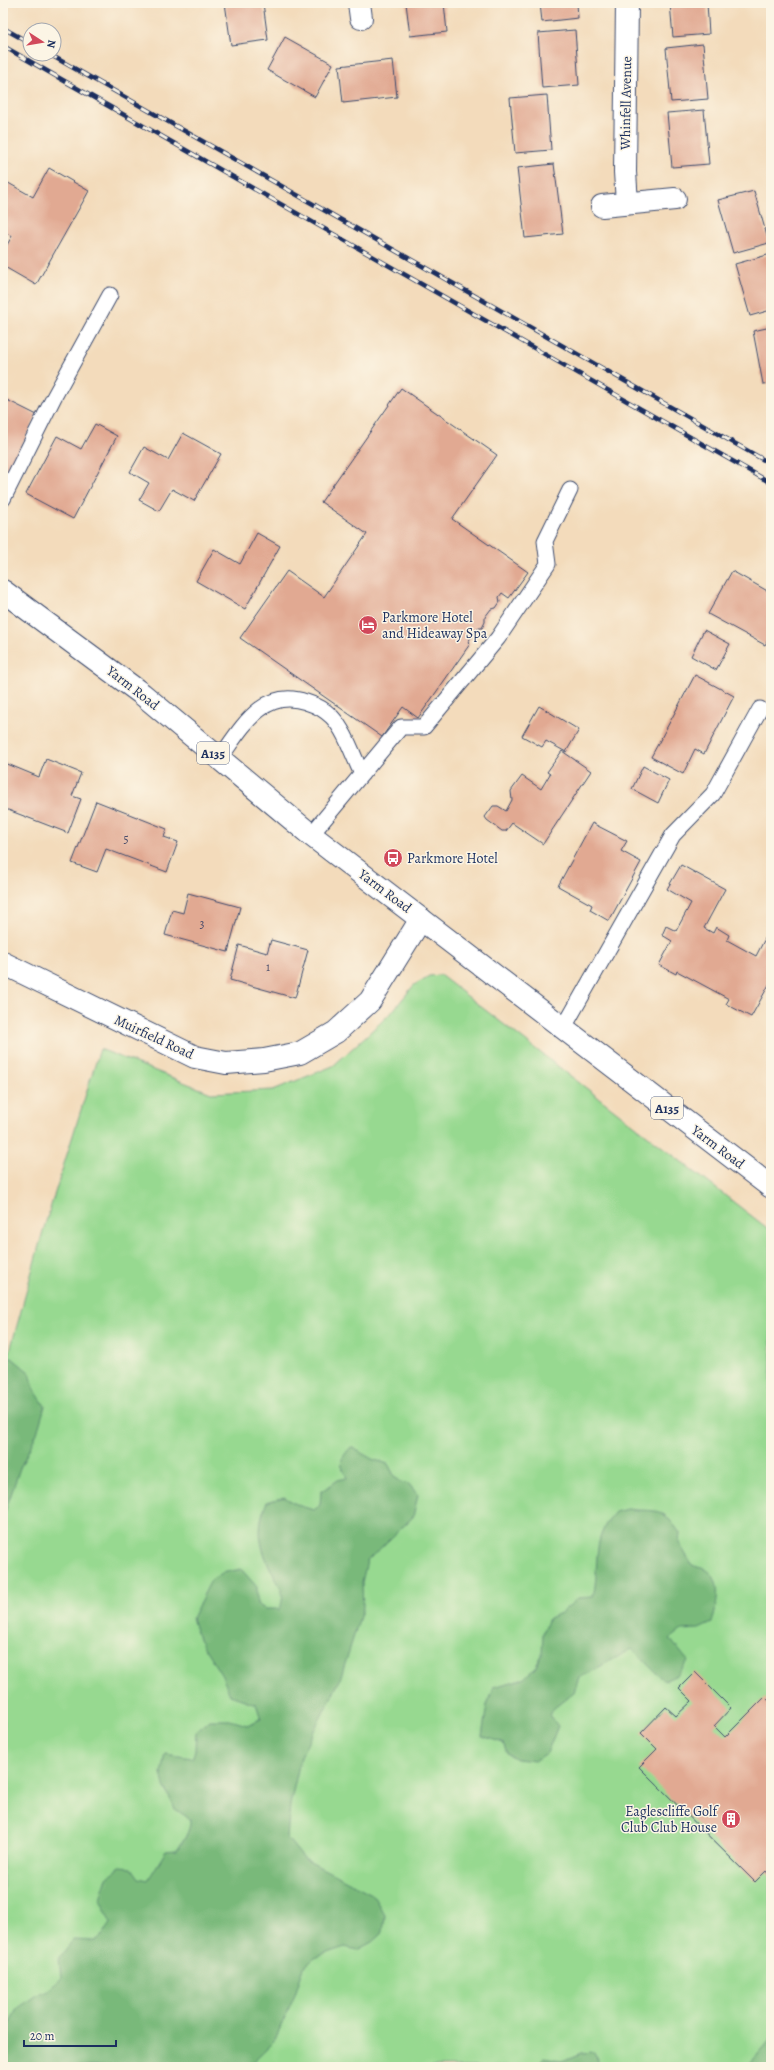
<svg xmlns="http://www.w3.org/2000/svg" width="774" height="2070" font-family="Alegreya,serif">
<style>
.green{fill:#97d990;stroke:#598477}
.forest{fill:#79b97a;stroke:#4a746c}
.building{fill:#e1a992}
.lines{fill:none;stroke-linecap:round;stroke-linejoin:round}
.lane-casing{stroke:#3b496c;stroke-width:17}
.street-casing{stroke:#3b496c;stroke-width:24}
.primary-casing{stroke:#3b496c;stroke-width:24}
.lane{stroke:#fff;stroke-width:15}
.street{stroke:#fff;stroke-width:22}
.primary{stroke:#fff;stroke-width:22}
.rail-casing{stroke:#1b2f5e;stroke-width:4.5}
.rail{stroke:#fcf5e5;stroke-width:3;stroke-dasharray:9;stroke-linecap:butt}
.labels{text-anchor:middle;dominant-baseline:central;stroke-width:3;stroke-linejoin:round;paint-order:stroke}
.number-label{font-size:12px;fill:#4c4e6b}
.shield{fill:#fcf5e5;stroke:#5e6a86;stroke-width:1}
.shield-label{font-size:13px;font-weight:bold;fill:#1b2f5e}
.street-label{font-size:14px;fill:#1b2f5e;stroke:#fcf5e5}
.poi-label{font-size:14px;fill:#1b2f5e;stroke:#fcf5e5;text-anchor:start}
</style>
<rect width="100%" height="100%" fill="#fcf5e5"/>
<filter id="ink" filterUnits="userSpaceOnUse"><feTurbulence type="fractalNoise" baseFrequency=".025" numOctaves="2"/><feDisplacementMap in="SourceGraphic" scale="8" xChannelSelector="R" yChannelSelector="G"/><feConvolveMatrix kernelMatrix="1 2 1 2 8 2 1 2 1" color-interpolation-filters="sRGB"/></filter>
<filter id="wash" filterUnits="userSpaceOnUse"><feTurbulence type="fractalNoise" baseFrequency=".012" numOctaves="4" result="noise"/><feDisplacementMap in="SourceGraphic" scale="16" xChannelSelector="R" yChannelSelector="G"/><feGaussianBlur stdDeviation="0.9" result="paint"/><feColorMatrix in="noise" values="0 0 0 0 0 0 0 0 0 0 0 0 0 0 0 0 0 1.4 0 .05"/><feComposite in="paint" operator="in"/></filter>
<g filter="url(#wash)">
<rect width="100%" height="100%" fill="#f3dbbb"/>
<path class="green" d="M440,975L771,1231V2067H3V1376L43,1231L100,1049L211,1093L273,1090L333,1066L391,1013L414,985L429,976Z"/>
<path class="forest" d="M5,1358H12L30,1373L34,1389L45,1406L37,1433L20,1468L3,1518V1360Z
M351,1447L372,1459L388,1464L395,1477L401,1482L409,1484L418,1495L413,1517L367,1561L362,1582L363,1607L340,1680L301,1756L290,1805L287,1838L304,1859L372,1894L385,1915L383,1932L372,1942L357,1950L345,1947L330,1952L315,1958L304,1967L295,1994L274,2042L248,2067H3V2035L17,2009L39,1993L46,1991L61,1978L59,1958L73,1940L95,1941L103,1935L110,1922L100,1899L107,1878L120,1867L132,1868L139,1878L148,1880L166,1851L176,1850C183,1843 191,1830 190,1819L175,1809L164,1786L161,1773L165,1754L192,1758L195,1751L196,1731L209,1720H230L247,1725L261,1719L256,1704L230,1695L222,1676L199,1639L192,1618L211,1580L222,1573L241,1569L257,1587V1604L265,1609H280C286,1590 280,1588 272,1572C260,1548 255,1527 267,1502L284,1497L300,1506L314,1510L320,1505L321,1492L338,1480L347,1478C339,1461 339,1461 351,1447Z
M627,1509C659,1513 659,1504 680,1533L679,1543L692,1565C696,1567 703,1568 707,1570C724,1582 716,1607 712,1623L699,1629L682,1630L670,1639L688,1661L677,1675L664,1681L632,1649L579,1678L574,1692L554,1708L549,1715L558,1726L547,1753L535,1761L516,1759L507,1753L503,1743L482,1736L487,1705L493,1687L523,1679L535,1668L542,1655L543,1633L549,1618L561,1613L578,1598L593,1597C599,1574 593,1549 604,1528C606,1522 611,1517 615,1512Z
M771,2039V2067H747Z
M594,2052L600,2067H534L543,2058L562,2061L581,2053Z"/>
<g id="blocks">
<path class="building" d="M225,3H263L268,40L231,45Z
M406,3H444L447,32L410,36Z
M540,3H577L578,18L542,22Z
M670,3H707L709,34L673,37Z
M575,30L579,85L542,88L538,33Z
M285,37L333,64L315,97L267,70Z
M703,44L708,99L671,102L666,48Z
M393,60L397,97L343,103L339,66Z
M547,95L551,150L515,153L510,98Z
M704,110L709,164L672,167L667,113Z
M554,164L563,234L525,238L517,168Z
M49,168L89,191L36,285L3,266V252L12,236L3,231V180L33,197Z
M754,191L769,243L733,253L718,200Z
M771,254V310L750,316L735,264Z
M771,327V383L763,384L753,331Z
M401,388L497,455L452,519L528,572L509,598L502,593L499,597L500,602L496,608L491,609L485,617V622L482,628H477L468,642L470,644L418,718L403,707L382,737L240,638L287,571L324,597L367,534L321,502Z
M3,398L37,415L8,475L3,472Z
M95,424L117,436L73,519L26,494L57,436L81,449Z
M183,433L221,454L194,501L172,489L159,511L139,500L149,483L130,472L144,447L168,460Z
M257,533L280,546L245,609L196,581L214,549L240,564Z
M732,571L771,593V635L765,645L708,614Z
M704,630L730,644L716,670L691,656Z
M695,675L734,696L704,754L695,749L683,774L651,757Z
M539,706L579,730L566,752L546,741L542,747L522,736Z
M562,751L591,771L543,844L512,823L506,831H502L487,820L485,817L493,806H498L506,811L512,800L511,791L522,776L541,789L550,774L547,772Z
M46,759L81,773L72,796L81,799L68,833L3,808V767L5,763L39,777Z
M643,766L669,780L658,803L632,789Z
M96,801L167,829L164,837L178,842L167,872L106,849L97,872L72,863Z
M592,823L627,841L621,851L641,862L609,921L590,910L592,905L558,886Z
M681,865L725,889L704,928L713,933L716,927L729,935L727,940L756,956L771,927V981L751,1017L726,1004L729,999L677,971L676,974L659,965L672,941L662,935L666,926L676,931L691,903L667,889Z
M188,893L240,907L228,952L165,935L172,910L183,913Z
M271,940L308,950L295,998L230,980L239,945L267,953Z
M695,1672L731,1708L714,1726L725,1737L765,1697L771,1703V1877L766,1871L755,1882L639,1767L657,1749L641,1733L666,1707L676,1716L692,1701L679,1688Z"/>
</g>
</g>
<g filter="url(#ink)">
<use href="#blocks" fill-opacity="0" stroke="#3b496c" stroke-width="1"/>
<g class="lines">
<g class="lane-casing">
<path id="lane" d="M3,499L54,397L110,295
M220,758C241,729 263,687 306,702C316,705 325,710 332,717C346,732 353,756 362,774
M311,835L401,727H424L498,638L548,564L545,541L570,490
M563,1029L673,835L713,794L760,709"/>
</g>
<g class="street-casing">
<path id="street" d="M359,3L361,18
M627,203L625,172L627,3
M602,206L675,199
M3,963L195,1057L226,1063L264,1060L300,1053L336,1032L370,1001L421,919"/>
</g>
<g class="primary-casing">
<path id="primary" d="M3,591L142,694L311,835L771,1187"/>
</g>
<use href="#lane" class="lane"/>
<use href="#street" class="street"/>
<use href="#primary" class="primary"/>
<g class="rail-casing">
<path id="rail" d="M3,28L30,43
M3,46L771,483
M49,54L771,464"/>
</g>
<use href="#rail" class="rail"/>
</g>
</g>
<defs>
<g id="hotel-disc" transform="scale(1)"><circle r="9.5" fill="#d1495b" stroke="#fcf5e5"/><path d="M-6-4.5h1.5V1H6V5H4.5V3h-9V5H-6ZM-4 0a1.8 1.8 0 1 1 3.6 0ZM.5 0V-2.5h3Q6-2.5 6 0Z" fill="#fff"/></g>
<g id="bus-disc" transform="scale(1)"><circle r="9.5" fill="#d1495b" stroke="#fcf5e5"/><path d="M-5-6H5V4H4V6H2V4H-2V6H-4V4H-5ZM-3.5-4V0h7V-4ZM-3.5 1.2v1.5H-2V1.2ZM2 1.2v1.5H3.5V1.2Z" fill="#fff"/></g>
<g id="building-disc" transform="scale(1)"><circle r="9.5" fill="#d1495b" stroke="#fcf5e5"/><path d="M-4-6H4V6H1V3H-1V6H-4ZM-2.5-4.3h1.7v1.8h-1.7ZM.8-4.3h1.7v1.8H.8ZM-2.5-1h1.7V.8h-1.7ZM.8-1h1.7V.8H.8Z" fill="#fff"/></g>
</defs>
<g fill-rule="evenodd">
<use href="#hotel-disc" x="368" y="625"/>
<use href="#bus-disc" x="393" y="858"/>
<use href="#building-disc" x="731" y="1819"/>
</g>
<g class="labels">
<g class="number-label">
<text x="126" y="839">5</text>
<text x="202" y="924">3</text>
<text x="268" y="967">1</text>
</g>
<g class="shield">
<rect x="197" y="742" width="32" height="22" rx="3"/>
<rect x="651" y="1097" width="32" height="22" rx="3"/>
</g>
<g class="shield-label">
<text x="213" y="753">A135</text>
<text x="667" y="1108">A135</text>
</g>
<g class="street-label">
<text transform="translate(626 103) rotate(-89)">Whinfell Avenue</text>
<text transform="translate(133 688) rotate(38)">Yarm Road</text>
<text transform="translate(385 891) rotate(37)">Yarm Road</text>
<text transform="translate(154 1037) rotate(25)">Muirfield Road</text>
<text transform="translate(718 1147) rotate(37)">Yarm Road</text>
</g>
<g class="poi-label">
<text x="382" y="617">Parkmore Hotel<tspan x="382" dy="16">and Hideaway Spa</tspan></text>
<text x="407" y="858">Parkmore Hotel</text>
<text x="717" y="1811" text-anchor="end">Eaglescliffe Golf<tspan x="717" dy="16">Club Club House</tspan></text>
</g>
</g>
<rect width="774" height="2070" fill="none" stroke="#fcf5e5" stroke-width="16"/>
<g transform="translate(42 42) rotate(102)"><circle r="19" fill="#fcf5e5" stroke="#a2a6af"/>
<path d="M0-3L7 15L0 10L-7 15Z" fill="#d1495b"/>
<text y="-6" font-size="11" font-weight="bold" text-anchor="middle" fill="#1b2f5e">N</text>
</g>
<path d="M24 2040v6h92v-6" fill="none" stroke="#1b2f5e" stroke-width="2"/>
<text x="30" y="2040" font-size="12" fill="#1b2f5e" stroke="#fcf5e5" stroke-width="3" paint-order="stroke">20 m</text>
</svg>
